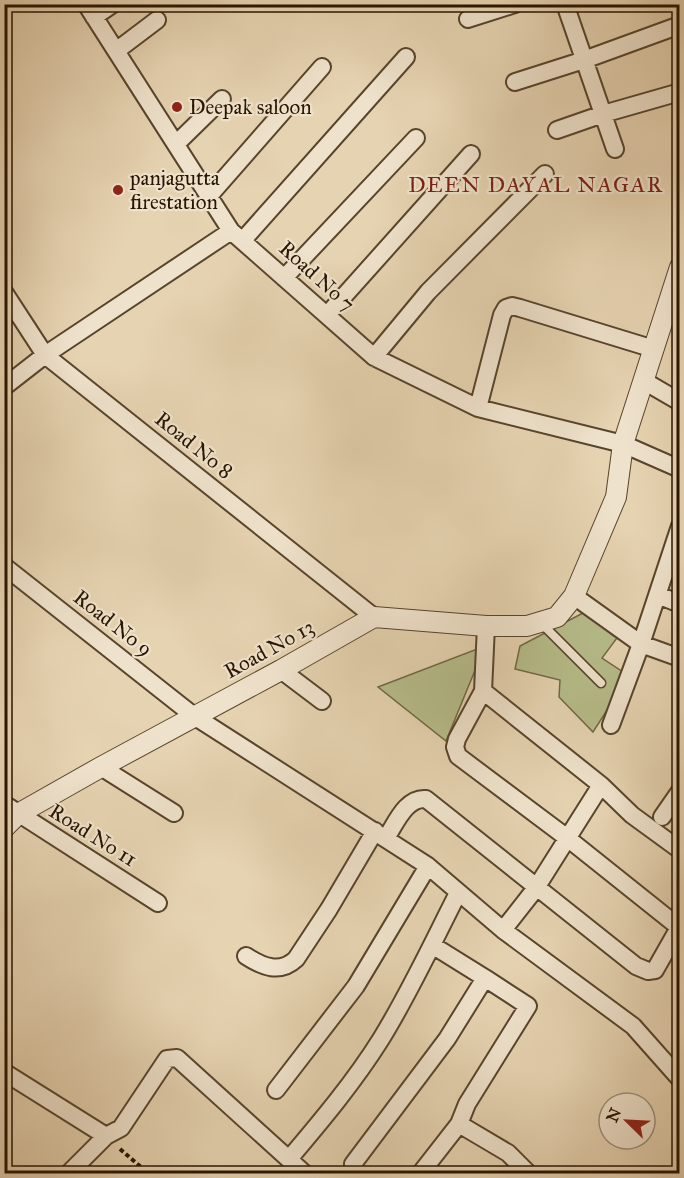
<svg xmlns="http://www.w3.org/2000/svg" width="684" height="1178" font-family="'IM FELL Great Primer',serif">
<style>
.park{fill:#b6bc8a;stroke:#6f6845;stroke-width:1.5}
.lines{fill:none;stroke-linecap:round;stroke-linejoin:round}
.service-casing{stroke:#58442c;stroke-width:11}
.minor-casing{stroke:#58442c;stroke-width:20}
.tertiary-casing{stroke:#58442c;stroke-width:22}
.path{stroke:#281500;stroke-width:4;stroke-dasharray:4.5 3;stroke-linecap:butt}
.service{stroke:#efe2cc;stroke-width:8}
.minor{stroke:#efe2cc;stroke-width:16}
.tertiary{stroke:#efe2cc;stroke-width:20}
.poi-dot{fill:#8f2418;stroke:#efe2cc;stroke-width:2}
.labels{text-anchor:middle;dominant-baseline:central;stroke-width:4.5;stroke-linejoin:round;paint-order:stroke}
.poi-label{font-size:21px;fill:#281500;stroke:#efe2cc;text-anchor:start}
.street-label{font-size:21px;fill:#281500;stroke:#efe2cc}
.neighbourhood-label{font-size:22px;letter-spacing:1.5px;fill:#7a1f14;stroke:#efe2cc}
</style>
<rect width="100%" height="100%" fill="#e6d3b1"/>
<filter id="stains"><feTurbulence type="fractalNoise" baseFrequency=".00333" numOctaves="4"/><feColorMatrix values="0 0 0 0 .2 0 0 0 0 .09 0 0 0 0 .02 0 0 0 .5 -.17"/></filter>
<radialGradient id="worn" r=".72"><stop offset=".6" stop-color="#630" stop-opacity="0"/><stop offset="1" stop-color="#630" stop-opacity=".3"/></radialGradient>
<path class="park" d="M583,613L617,638L602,658L629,676L593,732L559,697L560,680L515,669L520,646Z
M485,646L446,741L378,687Z"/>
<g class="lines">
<g class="service-casing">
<path id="service" d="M540,622L601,683"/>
</g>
<g class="minor-casing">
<path id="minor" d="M86,4L231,231L374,357L478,408L623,444L680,469
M565,4L615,149
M94,17L113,4
M468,19L515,4
M116,51L157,20
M515,82L584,60L680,25
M557,130L603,114L680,92
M176,144L222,99
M209,196L322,67
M243,240L406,57
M284,278L416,138
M4,292L45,355L374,617
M327,315L471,154
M374,357L428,292L545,174
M644,381L680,402
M4,387L45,355L231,231
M478,408L502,315L506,308L512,306L520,308L654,349
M4,566L194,716L428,866L503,930L633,1026L680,1079
M658,595L680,604
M574,596L641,644L680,658
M486,626L483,691L601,785L632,815L680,850
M281,670L322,701
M483,691L457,739L455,747L458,756L566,837L680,928
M611,725L641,644L680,526
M101,767L174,813
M4,804L158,903
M662,817L680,791
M386,838C396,823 406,797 426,799L636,966L648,971L655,970L680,926
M503,930L536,888L601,785
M246,956C263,967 280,974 296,959L329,909L375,831
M4,1072L106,1136
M276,1090L356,986L428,866
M459,1124L508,1153L527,1172L525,1174
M289,1159C322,1120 354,1082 381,1039C410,992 433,942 458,893
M353,1164L447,1039L485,978L432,945
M68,1174L106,1136L121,1128L167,1059L177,1058L305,1174
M420,1174L459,1124L467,1104L528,1006L485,978"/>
</g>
<g class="tertiary-casing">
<path id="tertiary" d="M4,828L18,814L101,767L281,670L374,617L486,626H527L557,617L574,596L616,497L623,444L680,267"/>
</g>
<path class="path" d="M120,1149L149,1174"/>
<use href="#service" class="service"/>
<use href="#minor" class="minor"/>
<use href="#tertiary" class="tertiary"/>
</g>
<g class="poi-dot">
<circle cx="177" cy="107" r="6"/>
<circle cx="118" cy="190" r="6"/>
</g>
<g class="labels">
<g class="poi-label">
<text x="189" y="107">Deepak saloon</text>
<text x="130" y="178">panjagutta<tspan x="130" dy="24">firestation</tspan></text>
</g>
<g class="street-label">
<text transform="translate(317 276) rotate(42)">Road No 7</text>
<text transform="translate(194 445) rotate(39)">Road No 8</text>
<text transform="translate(113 623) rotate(38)">Road No 9</text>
<text transform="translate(269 649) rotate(-29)">Road No 13</text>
<text transform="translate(93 835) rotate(32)">Road No 11</text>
</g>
<g class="neighbourhood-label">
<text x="536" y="184">DEEN DAYAL NAGAR</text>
</g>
</g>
<rect width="684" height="1178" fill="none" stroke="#e6d3b1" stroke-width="24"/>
<rect x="6" y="6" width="672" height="1166" fill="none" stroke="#281500" stroke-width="3"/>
<rect x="12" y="12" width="660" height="1154" fill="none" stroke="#281500" stroke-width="1.5"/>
<g transform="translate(627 1121) rotate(294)"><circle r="28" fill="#efe2cc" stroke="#9f907a" stroke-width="1.5"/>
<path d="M0-4.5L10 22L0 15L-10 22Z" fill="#8f2418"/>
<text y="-9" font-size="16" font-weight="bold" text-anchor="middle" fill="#281500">N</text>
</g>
<rect width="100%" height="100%" filter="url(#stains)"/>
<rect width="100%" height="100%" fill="url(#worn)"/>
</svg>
